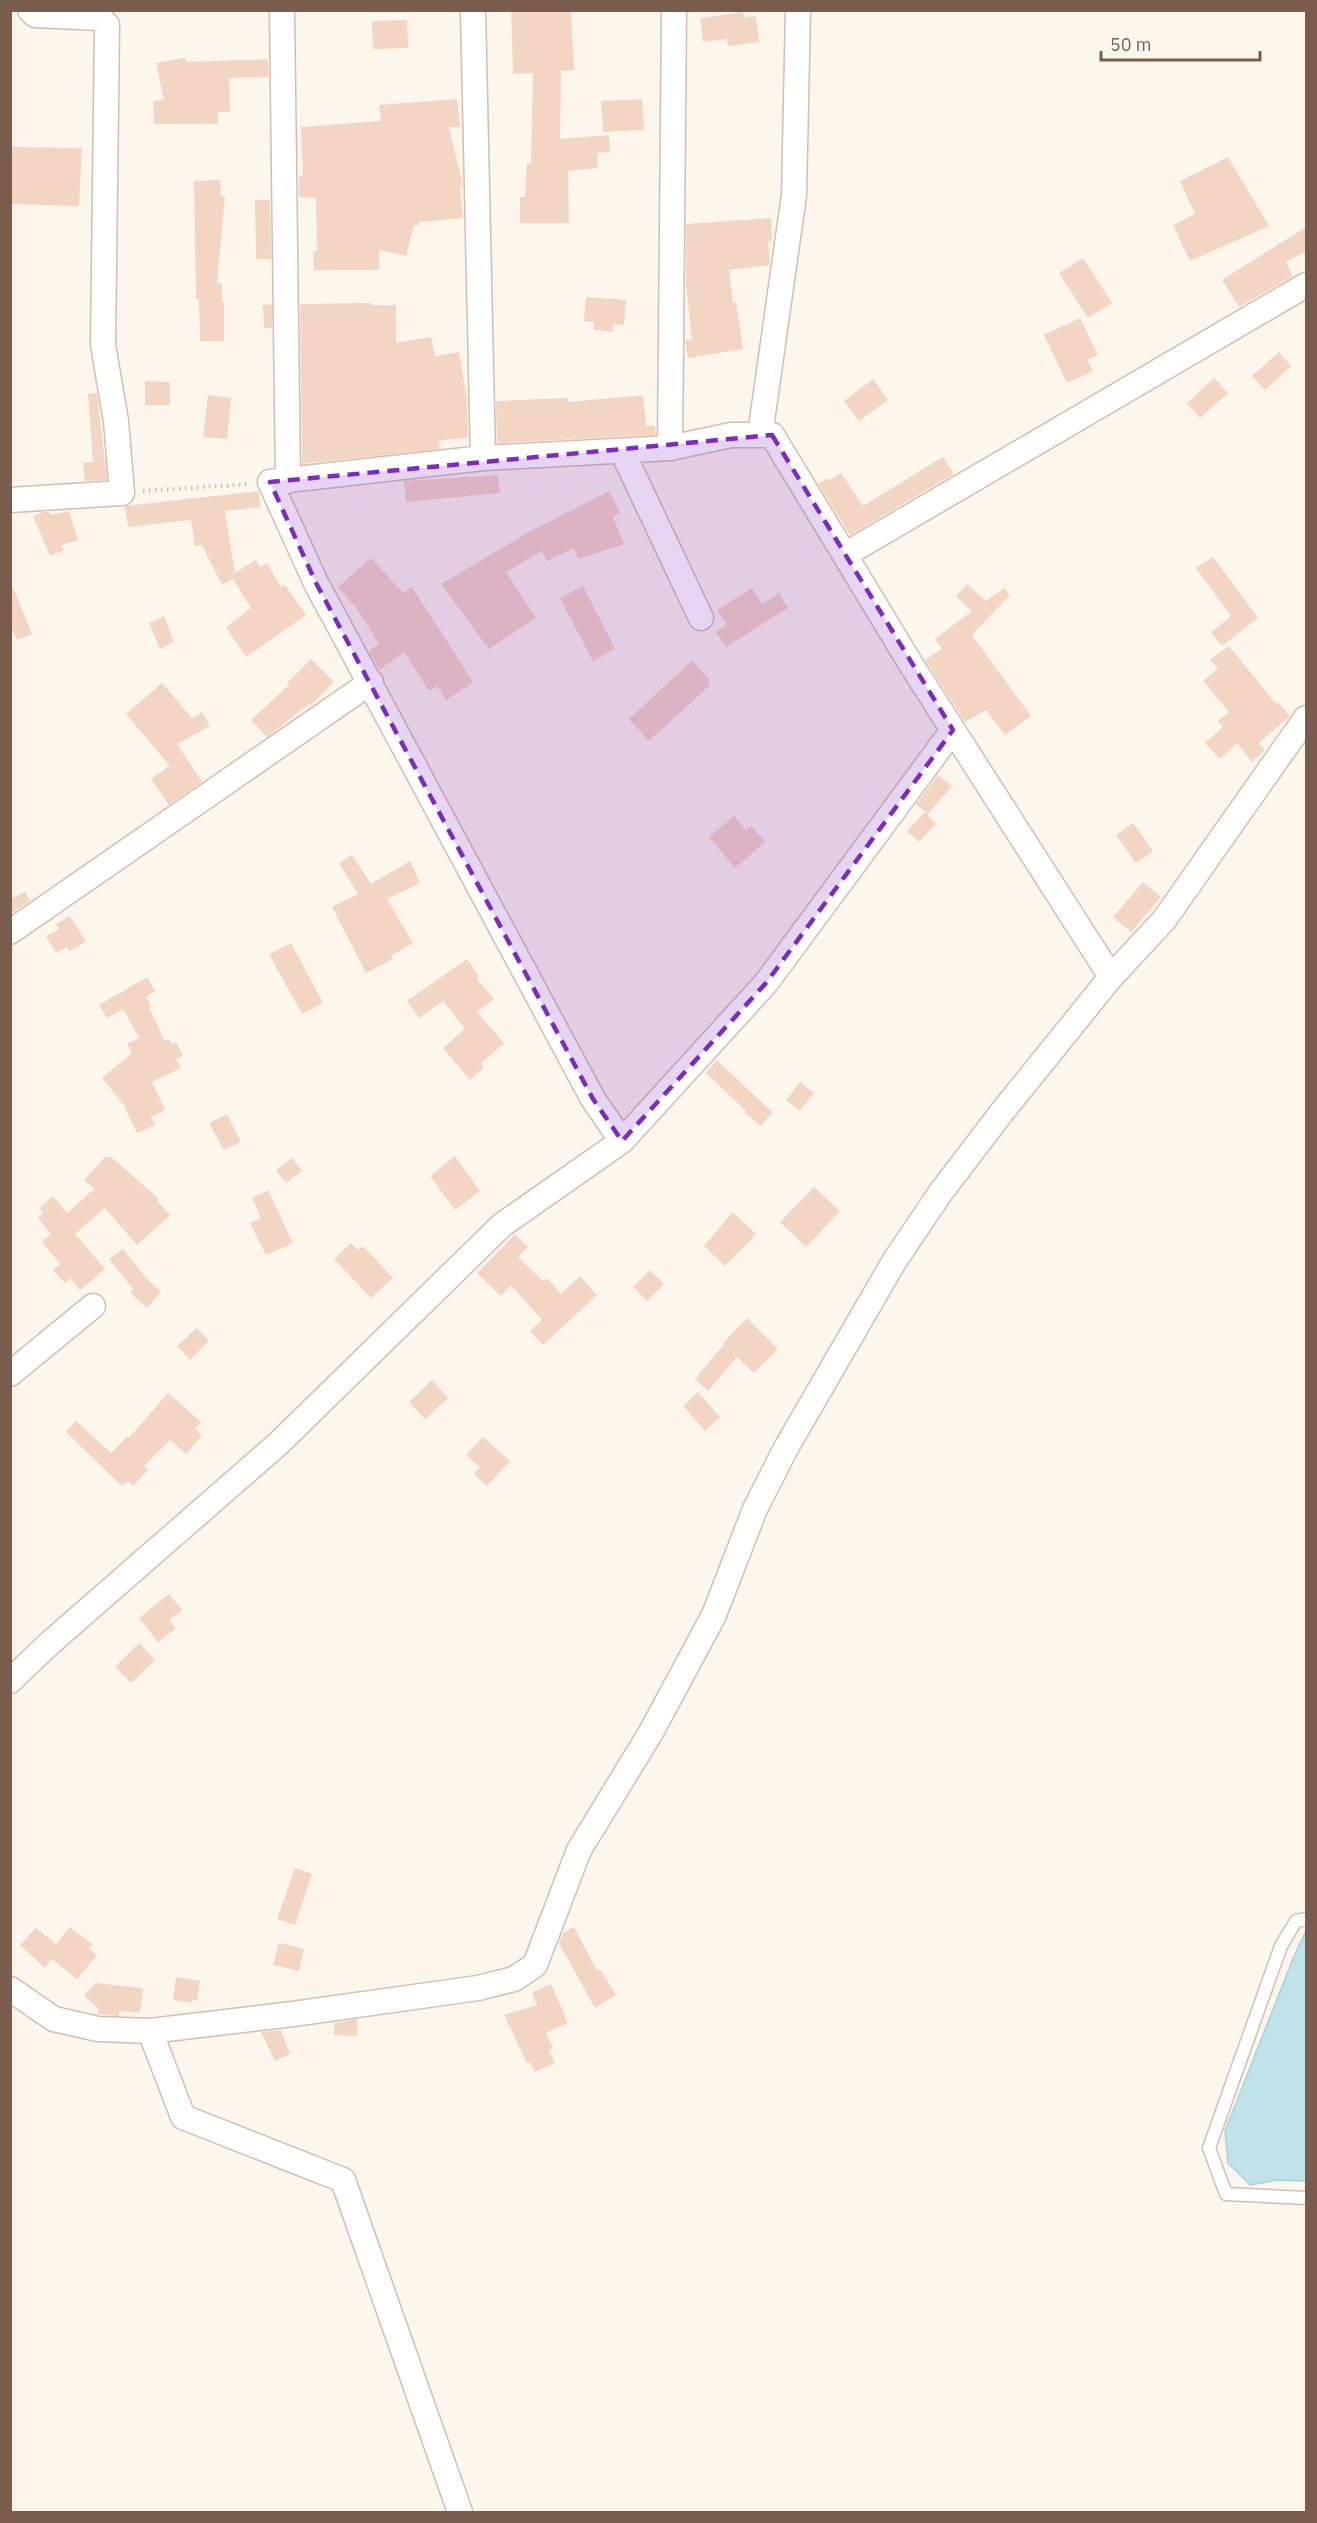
<svg xmlns="http://www.w3.org/2000/svg" width="1317" height="2523" font-family="'IBM Plex Sans',sans-serif">
<style>
.water{fill:#bfe3e8;stroke:#a5d3da;stroke-width:1.5}
.building{fill:#f3d5c3}
.lines{fill:none;stroke-linecap:round;stroke-linejoin:round}
.lane-casing{stroke:#d1beb0;stroke-width:15}
.street-casing{stroke:#d1beb0;stroke-width:27}
.path{stroke:#d9b8a5;stroke-width:4;stroke-dasharray:1.5 4.5;stroke-linecap:butt}
.lane{stroke:#fff;stroke-width:12}
.street{stroke:#fff;stroke-width:24}
.marked{fill:#7b2cbf;fill-opacity:0.2;stroke:#7b2cbf;stroke-width:4.5;stroke-dasharray:12 8;stroke-linejoin:round}
</style>
<rect width="100%" height="100%" fill="#fdf6ec"/>
<path class="water" d="M1306,1931V2181L1277,2180L1250,2185L1228,2163L1225,2131L1294,1956Z"/>
<path class="building" d="M511,10L571,11L574,70L561,71L560,139L609,135L610,152L597,153L598,168L568,171L569,223H520V197H525L527,163L531,164L533,73L513,74Z
M743,12L744,17L756,16L759,42L728,46L727,39L703,42L700,18Z
M407,20L408,48L373,49L372,21Z
M185,58L186,62L268,59L269,77L229,78L230,112H218V124H154L153,101L164,100L156,63Z
M457,99L460,127H449L463,186L460,187L463,218L419,222V225L414,226L406,256L379,250V270H314L313,251H317L316,198L299,197V176H303L301,127L381,121L379,105Z
M642,99L644,130L603,132L601,101Z
M12,147L82,148L79,206L10,204Z
M1228,157L1269,226L1190,261L1173,225L1195,214L1180,181Z
M220,180L221,196H225L217,283H222V302H224V341H200L199,299H196L194,181Z
M255,200H270L271,259H256Z
M771,218L772,241H768L770,265L729,270L733,303L736,302L743,349L688,358L685,340L692,339L686,286V224Z
M1306,227V251L1286,262L1293,276L1239,307L1222,280Z
M1083,258L1112,303L1088,318L1059,273Z
M586,297L626,300L624,325L613,324V332L594,330V322L584,321Z
M371,303V305H396V343L431,337L435,356L459,352L467,400L468,438L441,440L439,441L440,449L302,464L300,304Z
M272,304V328H264L263,305Z
M1080,318L1098,355L1087,360L1093,371L1067,383L1044,335Z
M1279,352L1291,366L1265,390L1252,376Z
M1214,378L1228,393L1200,418L1187,403Z
M873,379L888,400L859,421L844,401Z
M145,381L170,382V405H145Z
M97,393L107,480L85,481L83,463L93,462L88,394Z
M208,395L231,398L227,439L203,437Z
M643,395L646,426H655V435L497,443L496,401L568,398V402Z
M943,457L954,474L850,535L818,484L827,478L829,481L841,473L863,506Z
M498,475L500,493L406,502L404,481Z
M258,491L261,507L225,511L235,573L256,560L260,567L267,563L281,587L285,585L306,615L246,657L226,627L251,608L233,579L222,585L202,545L195,546L191,520L128,527L125,506Z
M609,491L620,513L613,517L624,544L578,559L574,548L547,561L542,551L506,572L536,618L489,649L441,584L531,531Z
M69,511L78,540L62,545L64,550L50,556L33,516L43,512H49L51,515Z
M1213,557L1258,618L1222,646L1211,633L1231,616L1196,568Z
M371,558L403,593L412,587L473,682L446,700L437,686L429,691L404,652L379,670L369,651L379,644L357,609L338,587Z
M11,583L32,634L17,640L10,625Z
M967,584L986,601L1004,588L1010,595L972,635L1031,716L1005,735L986,710L965,722L925,660L942,649L935,639L972,611L956,596Z
M583,586L615,649L593,661L560,598Z
M752,588L762,604L779,593L788,608L726,647L716,632L727,625L717,610Z
M164,616L174,642L160,649L149,623Z
M1229,646L1276,704L1278,702L1290,716L1259,743L1265,750L1252,762L1237,743L1220,759L1205,743L1223,727L1218,721L1229,712L1203,681L1218,669L1210,660Z
M311,659L334,682L310,706L309,704L267,737L251,720L289,685L287,683Z
M692,661L709,679V686L649,741L629,719Z
M162,683L192,718L202,712L210,726L177,744L202,782L169,805L151,779L170,766L126,714Z
M938,775L952,786L928,814L916,804Z
M925,812L936,824L919,842L907,831Z
M734,816L746,830L751,826L765,842L735,868L709,837Z
M1133,823L1153,851L1136,863L1116,835Z
M352,855L371,884L410,861L420,883L387,899L413,943L391,956L393,959L366,973L332,907L358,894L339,863Z
M1143,882L1161,897L1131,932L1113,917Z
M25,892L30,901L10,914V899Z
M70,916L86,942L69,951L67,947L56,953L46,936L59,929L56,924Z
M291,943L323,1003L302,1014L269,954Z
M467,959L479,976L476,978L494,999L477,1012L504,1043L481,1063L484,1067L470,1080L443,1048L465,1029L443,1001L419,1018L407,1001Z
M147,977L155,991L146,997L151,1006L149,1008L165,1041L169,1039L172,1044L176,1042L183,1056L176,1059L181,1068L152,1082L165,1110L151,1117L155,1125L137,1133L123,1104L102,1078L132,1053L127,1044L139,1038L123,1009L107,1018L99,1005Z
M717,1060L772,1112L761,1126L745,1113L746,1111L706,1073Z
M800,1082L814,1093L800,1111L786,1100Z
M227,1114L241,1142L224,1150L209,1123Z
M455,1156L480,1191L455,1210L430,1176Z
M105,1157H111L159,1199L157,1201L170,1215L137,1245L105,1208L75,1234L105,1269L80,1290L70,1278L65,1283L53,1270L60,1264L42,1242L51,1234L38,1218L43,1213L39,1208L53,1196L67,1213L94,1189L84,1180Z
M292,1158L302,1171L286,1183L276,1170Z
M814,1187L840,1211L806,1247L780,1222Z
M268,1190L293,1243L266,1255L250,1223L261,1218L252,1198Z
M733,1212L756,1234L725,1266L704,1246Z
M515,1234L528,1247L518,1257L543,1281L547,1278L561,1294L580,1276L597,1295L543,1345L530,1331L542,1320L511,1285L501,1296L477,1273Z
M351,1243L358,1250L363,1246L393,1278L371,1298L334,1259Z
M123,1249L145,1277L161,1292L147,1308L130,1293L133,1289L109,1259Z
M650,1270L664,1284L647,1301L633,1287Z
M747,1318L778,1349L754,1373L737,1357L708,1391L695,1379L724,1344L723,1343Z
M197,1328L209,1341L190,1360L177,1346Z
M432,1380L448,1398L425,1419L409,1402Z
M698,1392L720,1417L705,1431L683,1406Z
M168,1393L201,1422L195,1429L202,1435L186,1454L170,1440L144,1466L148,1470L133,1486L128,1481L122,1486L66,1432L76,1421L111,1453L127,1437L129,1438Z
M483,1437L510,1461L487,1486L474,1474L480,1467L466,1455Z
M169,1594L182,1610L169,1620L176,1628L158,1642L139,1618Z
M139,1643L155,1660L131,1683L115,1667Z
M295,1868L312,1874L295,1925L277,1919Z
M70,1927L92,1944L89,1948L97,1955L77,1979L52,1959L45,1968L20,1945L36,1928L56,1944Z
M574,1927L597,1971L600,1969L616,1995L595,2008L559,1943L563,1933Z
M279,1943L304,1949L299,1971L273,1965Z
M176,1977L200,1981L197,2001L192,2000V2003L173,2000Z
M96,1983L143,1988L140,2013L119,2011V2016L98,2014V2009L84,1995Z
M551,1984L568,2023L546,2033L553,2048L549,2050L555,2063L535,2072L530,2062L527,2063L504,2015L537,2005L532,1993Z
M357,2019V2036L334,2035V2023Z
M281,2030L290,2054L275,2061L261,2032Z"/>
<g class="lines">
<g class="lane-casing">
<path id="lane" d="M1306,1919L1296,1921L1281,1946L1209,2148L1226,2194L1306,2198"/>
</g>
<g class="street-casing">
<path id="street" d="M282,10L288,481
M473,10L483,458
M760,435L794,195L798,10
M670,448L674,10
M622,451L701,618
M10,500L122,493L116,421L103,345L107,25L100,18L35,15L30,10
M846,554L1306,285
M10,932L371,682
M622,1141L766,983L953,730
M10,1374L93,1306
M10,1681L50,1643L279,1443L502,1225L622,1141L593,1099L316,583L270,482L483,458L670,448L731,435H772L912,666L1111,977
M10,1989L54,2019L98,2029L150,2031L293,2014L478,1988L514,1979L535,1965L579,1850L650,1734L714,1615L755,1509L786,1448L895,1260L941,1192L1002,1112L1111,977L1164,920L1306,718
M150,2031L183,2117L343,2180L460,2512"/>
</g>
<path class="path" d="M143,491L250,484"/>
<use href="#lane" class="lane"/>
<use href="#street" class="street"/>
</g>
<path class="marked" d="M772,435L953,730L766,983L622,1141L593,1099L316,583L270,482Z"/>
<rect width="1317" height="2523" fill="none" stroke="#7a5c4d" stroke-width="24"/>
<path d="M1101 51v9h159v-9" fill="none" stroke="#7a5c4d" stroke-width="3"/>
<text x="1110" y="51" font-size="18" fill="#7a5c4d" stroke="#fffaf3" stroke-width="4.5" paint-order="stroke">50 m</text>
</svg>
